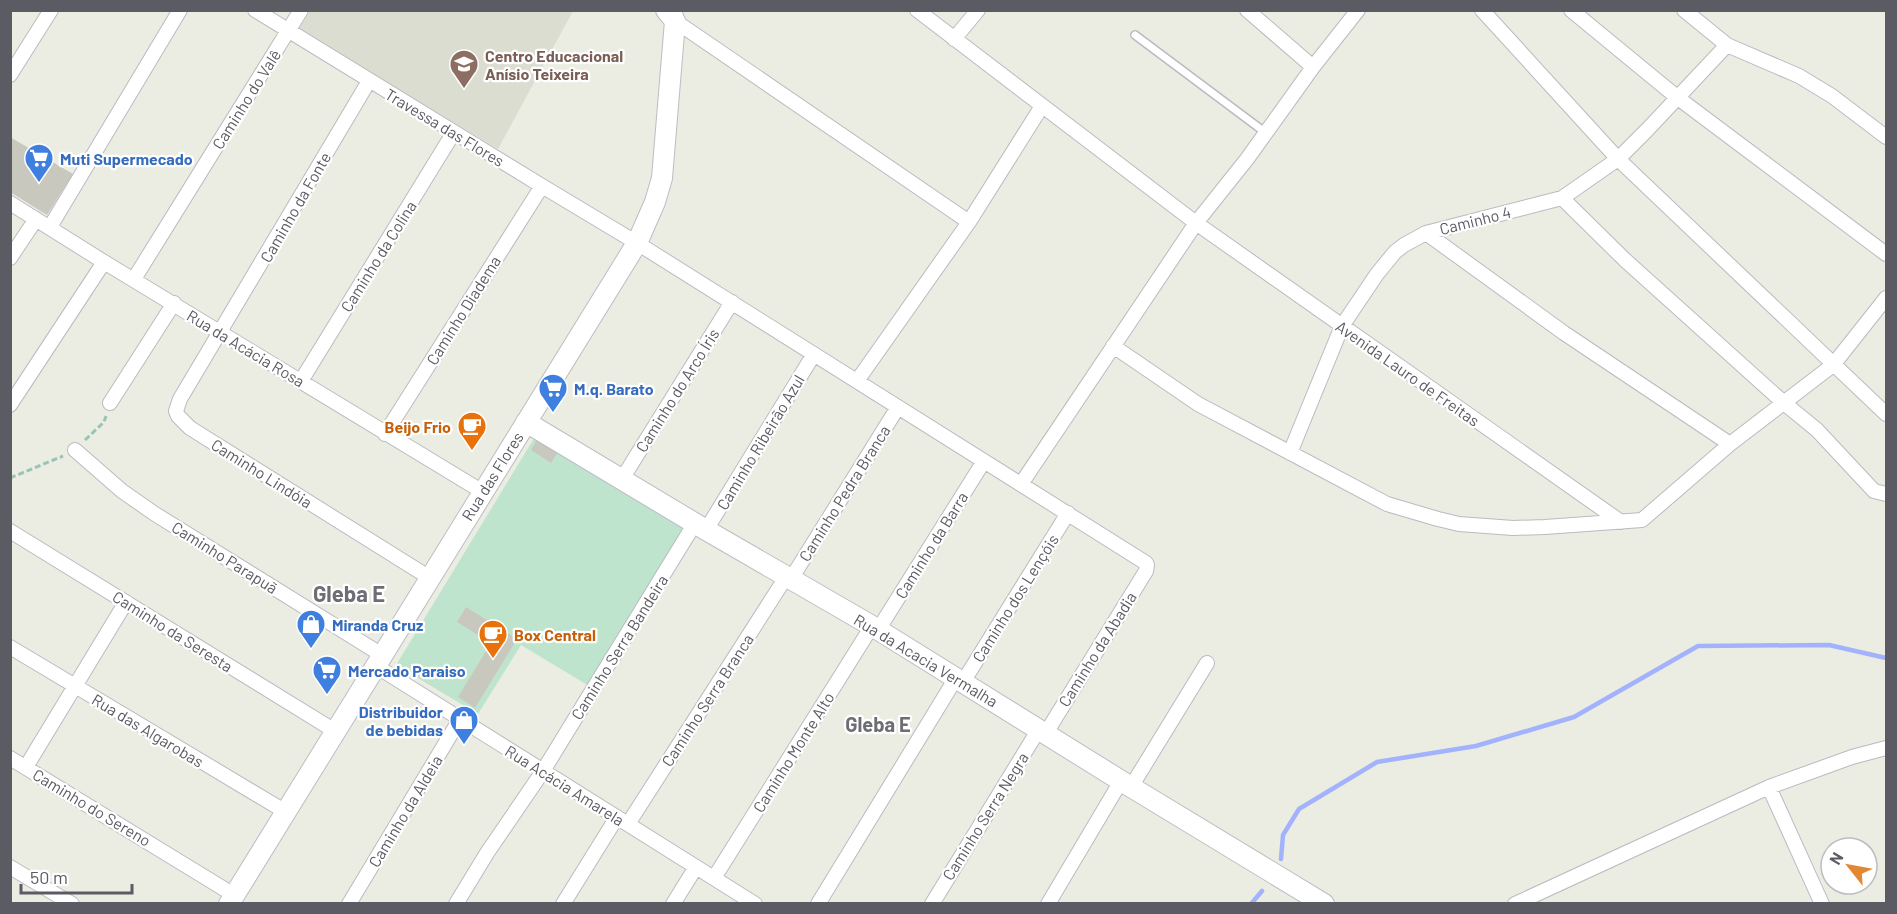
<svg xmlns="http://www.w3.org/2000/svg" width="1897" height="914" font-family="Barlow,sans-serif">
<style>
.education{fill:#dbddd0}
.green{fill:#bfe4ce}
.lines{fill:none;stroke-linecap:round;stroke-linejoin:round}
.stream{stroke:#a3b2fc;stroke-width:4.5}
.building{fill:#c8c8bf}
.lane-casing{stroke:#babac1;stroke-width:10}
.street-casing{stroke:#babac1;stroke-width:16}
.secondary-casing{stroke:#bdbdc5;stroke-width:22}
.path{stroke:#99c4b6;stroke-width:3;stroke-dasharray:6 3;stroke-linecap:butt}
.lane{stroke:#fff;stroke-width:7}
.street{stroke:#fff;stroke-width:14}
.secondary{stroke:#fff;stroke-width:20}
.labels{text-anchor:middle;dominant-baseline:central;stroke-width:4.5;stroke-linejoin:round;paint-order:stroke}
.education-label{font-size:16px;font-weight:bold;fill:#785e54;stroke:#fff;text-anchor:start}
.street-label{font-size:16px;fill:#5b5b63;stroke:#fff}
.shop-label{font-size:16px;font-weight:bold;fill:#366cbe;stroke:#fff;text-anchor:start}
.food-label{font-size:16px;font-weight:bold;fill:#c56008;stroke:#fff;text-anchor:end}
.quarter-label{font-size:20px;font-weight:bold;fill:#6c6d75;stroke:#fff}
.district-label{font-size:22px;font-weight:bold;fill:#6c6d75;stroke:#fff}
</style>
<rect width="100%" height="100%" fill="#ebede2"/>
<path class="education" d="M310,11V10L573,11L498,149L299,29Z"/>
<path class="green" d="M536,435L687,529L589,686L521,645L478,714L396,665Z"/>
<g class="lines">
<path class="stream" d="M1281,859L1283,835L1299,809L1377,762L1476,746L1574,717L1698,646L1829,645L1886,658
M1251,904L1262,891"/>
</g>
<path class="building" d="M10,137L73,174L47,215L10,192Z
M537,439L558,452L551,463L531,450Z
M466,607L517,639L475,708L458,697L491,643L457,622Z"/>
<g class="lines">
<g class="lane-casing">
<path id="lane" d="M1135,35L1266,133"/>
</g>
<g class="street-casing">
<path id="street" d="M255,10L542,186L637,243L1146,563L1147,565L1146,571L1046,733
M917,10L1196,223L1621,522
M1247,10L1313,67
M1482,10L1618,159L1886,414
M1571,10L1678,98L1886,254
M1684,10L1727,45L1799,76L1832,96L1886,137
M676,16L675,21L969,222
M954,39L978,10
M10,75L51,10
M369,81L180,399L176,411L178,416L190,428L430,578
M1562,198L1625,260L1784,403L1817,430L1874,491L1886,494
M10,203L104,262L483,492
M50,227L180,10
M1426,233L1564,333L1730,444
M10,258L36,219
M134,279L301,10
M1113,346L1198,404L1387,504L1438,519L1459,524L1513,528L1545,527L1642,520L1730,444L1833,365L1886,298
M301,381L454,132
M857,381L969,222L1042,106
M110,403L174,303
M10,405L104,262
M385,434L542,186
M75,450L122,491L155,514L382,655
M1290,453L1342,326L1377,274L1395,252L1404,245L1426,233L1562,198L1618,159L1647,130L1727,45
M622,479L732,302
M1021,484L1196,223L1247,159L1313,67L1358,10
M706,530L814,354
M10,531L335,731
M791,579L898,407
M878,630L984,461
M10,647L286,812
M376,666L755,904
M963,682L1068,513
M10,758L234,895
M26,767L126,602
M1131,787L1207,663
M1769,787L1822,904
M628,824L786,577
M10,867L72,904
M714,878L872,626
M349,904L460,719
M456,904L487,853L543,771L695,523
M563,904L617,817
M673,904L696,867
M818,904L956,678
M932,904L1039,729
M1048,904L1121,781
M1515,904L1769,787L1852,757L1886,748"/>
</g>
<g class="secondary-casing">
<path id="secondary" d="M526,422L706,530L872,626L1131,787L1324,904
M229,904L637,243L655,202L662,178L675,21L666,10"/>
</g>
<path class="path" d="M85,440L104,422L106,416
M10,478L63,456"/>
<use href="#lane" class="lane"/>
<use href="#street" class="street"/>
<use href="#secondary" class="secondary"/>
</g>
<defs>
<g id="school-pin" transform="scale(1.5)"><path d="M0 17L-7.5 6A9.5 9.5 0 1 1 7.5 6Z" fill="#8d6e63" stroke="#fff"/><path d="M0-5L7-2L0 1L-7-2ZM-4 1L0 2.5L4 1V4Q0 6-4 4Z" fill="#fff"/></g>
<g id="supermarket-pin" transform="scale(1.5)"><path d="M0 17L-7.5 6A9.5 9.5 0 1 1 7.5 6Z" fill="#3f7fe0" stroke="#fff"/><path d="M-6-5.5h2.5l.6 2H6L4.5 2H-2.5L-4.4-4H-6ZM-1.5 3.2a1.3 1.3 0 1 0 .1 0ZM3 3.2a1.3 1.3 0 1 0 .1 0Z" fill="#fff"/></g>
<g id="cafe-pin" transform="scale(1.5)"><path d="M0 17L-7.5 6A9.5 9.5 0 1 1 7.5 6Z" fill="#e8710a" stroke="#fff"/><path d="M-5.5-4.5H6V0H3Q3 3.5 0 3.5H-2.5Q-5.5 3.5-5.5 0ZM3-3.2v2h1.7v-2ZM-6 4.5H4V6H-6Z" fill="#fff"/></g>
<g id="shop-pin" transform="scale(1.5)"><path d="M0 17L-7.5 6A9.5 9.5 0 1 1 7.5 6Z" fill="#3f7fe0" stroke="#fff"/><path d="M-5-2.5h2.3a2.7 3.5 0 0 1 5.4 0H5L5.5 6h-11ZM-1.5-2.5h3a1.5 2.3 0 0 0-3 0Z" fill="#fff"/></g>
</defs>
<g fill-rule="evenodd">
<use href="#school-pin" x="464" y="64"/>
<use href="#supermarket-pin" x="39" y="158"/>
<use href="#supermarket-pin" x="553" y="388"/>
<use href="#cafe-pin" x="472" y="426"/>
<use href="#shop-pin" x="311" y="624"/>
<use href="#cafe-pin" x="493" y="634"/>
<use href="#supermarket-pin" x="327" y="670"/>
<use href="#shop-pin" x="464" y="720"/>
</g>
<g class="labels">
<g class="education-label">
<text x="485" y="55">Centro Educacional<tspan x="485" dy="18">Anísio Teixeira</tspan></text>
</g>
<g class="street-label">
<text transform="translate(246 99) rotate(-58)">Caminho do Valê</text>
<text transform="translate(445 127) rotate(31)">Travessa das Flores</text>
<text transform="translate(295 207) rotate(-60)">Caminho da Fonte</text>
<text transform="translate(1475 220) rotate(-14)">Caminho 4</text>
<text transform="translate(378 256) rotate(-58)">Caminho da Colina</text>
<text transform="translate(463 310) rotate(-58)">Caminho Diadema</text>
<text transform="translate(246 348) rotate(31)">Rua da Acácia Rosa</text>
<text transform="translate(1408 373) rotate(35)">Avenida Lauro de Freitas</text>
<text transform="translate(677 390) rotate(-58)">Caminho do Arco Íris</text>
<text transform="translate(760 442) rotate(-59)">Caminho Ribeirão Azul</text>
<text transform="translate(262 473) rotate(32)">Caminho Lindóia</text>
<text transform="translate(492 476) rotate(-58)">Rua das Flores</text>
<text transform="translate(844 493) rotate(-58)">Caminho Pedra Branca</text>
<text transform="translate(931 545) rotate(-58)">Caminho da Barra</text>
<text transform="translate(225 557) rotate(32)">Caminho Parapuã</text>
<text transform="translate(1015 598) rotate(-58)">Caminho dos Lençóis</text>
<text transform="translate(173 631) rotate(32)">Caminho da Seresta</text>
<text transform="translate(619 647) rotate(-58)">Caminho Serra Bandeira</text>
<text transform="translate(1097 649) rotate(-58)">Caminho da Abadia</text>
<text transform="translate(926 660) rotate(31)">Rua da Acacia Vermalha</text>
<text transform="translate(707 700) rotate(-57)">Caminho Serra Branca</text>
<text transform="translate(148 730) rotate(31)">Rua das Algarobas</text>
<text transform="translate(793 752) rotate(-58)">Caminho Monte Alto</text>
<text transform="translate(565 785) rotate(32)">Rua Acácia Amarela</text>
<text transform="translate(92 807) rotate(31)">Caminho do Sereno</text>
<text transform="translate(405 811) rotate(-59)">Caminho da Aldeia</text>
<text transform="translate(985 816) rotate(-58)">Caminho Serra Negra</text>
</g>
<g class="shop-label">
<text x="60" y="158">Muti Supermecado</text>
<text x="574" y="388">M.q. Barato</text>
<text x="332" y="624">Miranda Cruz</text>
<text x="348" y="670">Mercado Paraiso</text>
<text x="443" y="711" text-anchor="end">Distribuidor<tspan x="443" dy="18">de bebidas</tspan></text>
</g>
<g class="food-label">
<text x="451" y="426">Beijo Frio</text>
<text x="514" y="634" text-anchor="start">Box Central</text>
</g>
<g class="quarter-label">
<text x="878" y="724">Gleba E</text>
</g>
<g class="district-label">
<text x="349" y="593">Gleba E</text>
</g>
</g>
<rect width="1897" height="914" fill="none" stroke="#5b5b63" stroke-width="24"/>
<g transform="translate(1849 866) rotate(301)"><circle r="28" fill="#ffffff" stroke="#bdbdc1" stroke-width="1.5"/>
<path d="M0-4.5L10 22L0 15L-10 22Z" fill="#e38732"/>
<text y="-9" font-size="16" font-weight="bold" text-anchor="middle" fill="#5b5b63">N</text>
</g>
<path d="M21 884v9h111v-9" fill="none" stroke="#5b5b63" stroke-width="3"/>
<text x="30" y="884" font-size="18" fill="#5b5b63" stroke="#ffffff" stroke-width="4.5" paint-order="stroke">50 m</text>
</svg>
